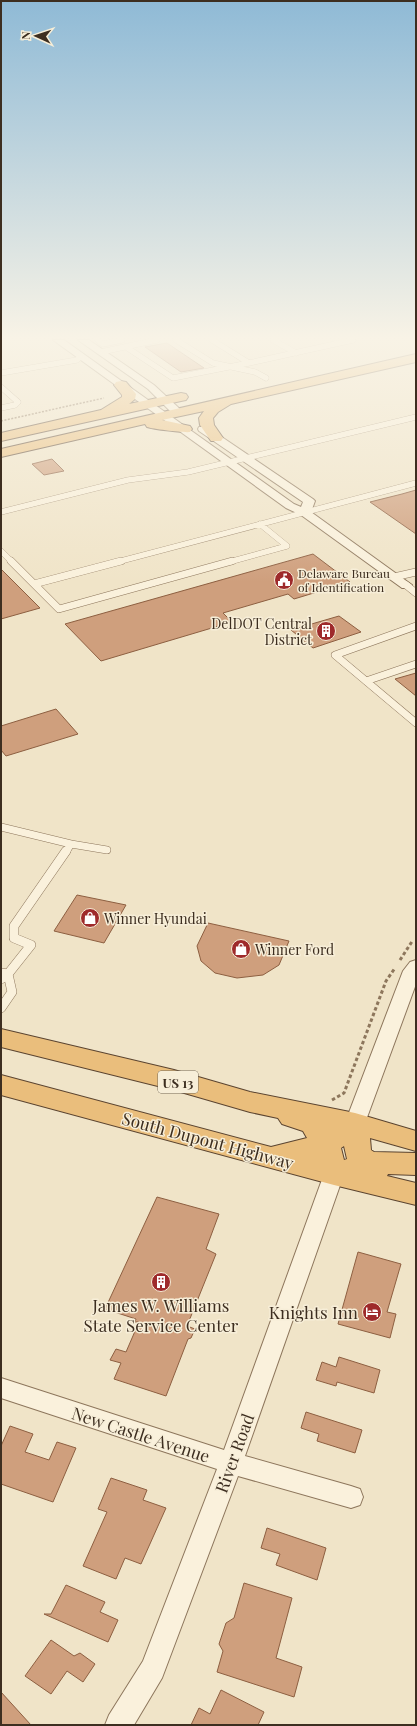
<svg xmlns="http://www.w3.org/2000/svg" width="417" height="1726" font-family="'Playfair Display',serif">
<style>
.building{fill:#cf9f7d;stroke:#8d5f41}
.lines{fill:none;stroke-linecap:round;stroke-linejoin:round}
.service-far2-casing{stroke:#8d765c;stroke-width:6}
.service-far1-casing{stroke:#8d765c;stroke-width:8}
.service-casing{stroke:#8d765c;stroke-width:10}
.minor-casing{stroke:#8d765c;stroke-width:2}
.trunk-casing{stroke:#5b4430;stroke-width:2}
.path-far1{stroke:#8d765c;stroke-width:1.5;stroke-dasharray:2 1.5;stroke-linecap:butt}
.path{stroke:#8d765c;stroke-width:3;stroke-dasharray:3.5 2.5;stroke-linecap:butt}
.service-far2{stroke:#faf1dc;stroke-width:5.5}
.service-far1{stroke:#faf1dc;stroke-width:7}
.service{stroke:#faf1dc;stroke-width:9}
.minor{fill:#faf1dc;fill-rule:evenodd}
.trunk{fill:#eabe7c;fill-rule:evenodd}
.labels{text-anchor:middle;dominant-baseline:central;stroke-width:3;stroke-linejoin:round;paint-order:stroke}
.far-poi-label{font-size:12px;fill:#3d2e20;stroke:#f7eed8;text-anchor:start}
.shield{fill:#f7eed8;stroke:#756857;stroke-width:1}
.shield-label{font-size:13px;font-weight:bold;fill:#3d2e20}
.poi-label{font-size:14px;fill:#3d2e20;stroke:#f7eed8;text-anchor:start}
.near-street-label{font-size:17px;fill:#3d2e20;stroke:#f7eed8}
.near-poi-label{font-size:17px;fill:#3d2e20;stroke:#f7eed8}
</style>
<rect width="100%" height="100%" fill="#f0e4c8"/>
<path class="building" d="M167,343L204,368L181,372L145,347Z
M52,459L64,471L44,475L32,464Z
M416,490V534L370,502L402,494Z
M313,554L350,582L294,599L288,594L223,613L232,622L101,661L65,624Z
M1,569L40,608L1,619Z
M339,616L361,632L313,648L291,630Z
M416,673V696L395,679Z
M56,709L78,734L6,756L1,750V726Z
M77,895L126,905L104,943L54,931Z
M208,923L289,941L279,965L263,975L237,978L215,973L201,961L197,946Z
M157,1197L219,1214L206,1249L216,1254L187,1326L195,1329L191,1338L188,1339L166,1396L114,1379L121,1363L110,1360L116,1349L126,1352L139,1322H135L136,1319L105,1309Z
M358,1252L401,1264L387,1312L396,1314L390,1338L338,1324Z
M339,1357L380,1370L374,1393L337,1382L336,1386L316,1380L322,1362L336,1367Z
M306,1412L362,1430L355,1453L317,1441L319,1434L301,1428Z
M10,1426L33,1434L25,1452L49,1460L57,1442L76,1448L53,1502L1,1484V1446Z
M111,1478L147,1490L143,1500L166,1508L141,1564L125,1558L116,1579L83,1566L107,1512L98,1509Z
M267,1528L326,1548L317,1580L276,1565L280,1554L261,1548Z
M244,1583L292,1598L276,1658L302,1667L294,1697L217,1672L223,1651L219,1644L226,1623L234,1618Z
M66,1585L105,1602L100,1612L118,1620L108,1642L44,1614H51Z
M51,1640L74,1656L80,1653L95,1664L83,1682L67,1671L51,1694L25,1676Z
M221,1690L264,1712L258,1725H191L199,1708L210,1714Z
M1,1692L31,1725H1Z"/>
<g class="lines">
<g class="service-far2-casing">
<path id="service-far2" d="M98,340L103,344L122,340
M176,340L213,363L255,372L266,378
M273,340L296,353
M126,347L173,378L249,363L212,340
M101,352L157,340
M249,363L353,340
M1,373L77,360L81,356
M1,387L18,402L15,405L1,408
M1,512L128,480L188,472L416,417
M1,551L12,562
M117,562L416,483
M229,562L287,546L260,524"/>
</g>
<g class="service-far1-casing">
<path id="service-far1" d="M11,561L34,584L121,561
M394,577L416,572
M34,584L59,609L232,561
M406,585L416,593
M416,626L335,655L416,723
M366,681L416,664
M1,827L71,844
M66,852L71,844L107,850"/>
</g>
<g class="service-casing">
<path id="service" d="M1,973L8,974L31,945L14,938V926L66,851
M1,979L8,974L12,992L1,1008"/>
</g>
<g class="minor-casing">
<path id="minor" d="M53,340H64L294,504L301,507L303,502L199,431L198,429L199,427H207L313,499L315,501L311,512L412,585L410,588H402L301,515L286,508Z
M78,340H89L154,385L181,410L182,412L181,414H173L148,389Z
M416,960V984L365,1123L362,1128L355,1130L348,1128L345,1123L403,971L410,962Z
M334,1166L341,1168L344,1174L245,1456L351,1486L360,1489L363,1497L360,1505L351,1508L238,1476L162,1678L134,1725H105L109,1715L143,1661L217,1469L1,1398V1378L224,1450L324,1174L327,1168Z"/>
</g>
<g class="trunk-casing">
<path id="trunk" d="M416,354V362L231,404L218,412L213,418L214,425L223,438L221,441H211L200,425L199,418L204,411L162,420L190,426L192,429L190,432C185,433 153,429 147,427L145,424L1,457V449Z
M121,381L126,382L136,394L135,399L129,404L181,393L186,394L188,397L186,400L181,401L1,441V433L101,410L122,397V395L114,385L116,382Z
M1,1029L174,1070L250,1092L355,1113L416,1131V1151L370,1138L371,1150L374,1152L416,1153V1175L388,1174L387,1176L416,1183V1205L334,1185L1,1095V1075L271,1147L307,1138L303,1131L282,1124L278,1118L250,1112L174,1090L1,1047ZM344,1146L347,1159L344,1160L341,1148Z"/>
</g>
<path class="path-far1" d="M1,421L104,398"/>
<path class="path" d="M400,960L413,940
M332,1100L344,1093L386,981L395,968"/>
<use href="#service-far2" class="service-far2"/>
<use href="#service-far1" class="service-far1"/>
<use href="#service" class="service"/>
<use href="#minor" class="minor"/>
<use href="#trunk" class="trunk"/>
</g>
<linearGradient id="sky" x2="0" y2="1"><stop stop-color="#8fbad6"/><stop offset="0.58" stop-color="#f8f3e6"/><stop offset="1" stop-color="#f8f3e6" stop-opacity="0"/></linearGradient>
<rect width="417" height="582" fill="url(#sky)"/>
<defs>
<g id="civic-disc" transform="scale(1)"><circle r="9.5" fill="#9e2a2b" stroke="#f7eed8"/><path d="M-.6-6.5H3V-4.5H.6V-3L4-1V1h2V6H-6V1h2V-1L-.6-3ZM-1.2 2.5V6h2.4V2.5Z" fill="#fff"/></g>
<g id="building-disc" transform="scale(1)"><circle r="9.5" fill="#9e2a2b" stroke="#f7eed8"/><path d="M-4-6H4V6H1V3H-1V6H-4ZM-2.5-4.3h1.7v1.8h-1.7ZM.8-4.3h1.7v1.8H.8ZM-2.5-1h1.7V.8h-1.7ZM.8-1h1.7V.8H.8Z" fill="#fff"/></g>
<g id="shop-disc" transform="scale(1)"><circle r="9.5" fill="#9e2a2b" stroke="#f7eed8"/><path d="M-5-2.5h2.3a2.7 3.5 0 0 1 5.4 0H5L5.5 6h-11ZM-1.5-2.5h3a1.5 2.3 0 0 0-3 0Z" fill="#fff"/></g>
<g id="hotel-disc" transform="scale(1)"><circle r="9.5" fill="#9e2a2b" stroke="#f7eed8"/><path d="M-6-4.5h1.5V1H6V5H4.5V3h-9V5H-6ZM-4 0a1.8 1.8 0 1 1 3.6 0ZM.5 0V-2.5h3Q6-2.5 6 0Z" fill="#fff"/></g>
</defs>
<g fill-rule="evenodd">
<use href="#civic-disc" x="284" y="580"/>
<use href="#building-disc" x="326" y="631"/>
<use href="#shop-disc" x="90" y="918"/>
<use href="#shop-disc" x="241" y="949"/>
<use href="#building-disc" x="161" y="1282"/>
<use href="#hotel-disc" x="372" y="1312"/>
</g>
<g class="labels">
<g class="far-poi-label">
<text x="298" y="573">Delaware Bureau<tspan x="298" dy="14">of Identification</tspan></text>
</g>
<rect class="shield" x="158" y="1071" width="40" height="22" rx="3"/>
<g class="shield-label">
<text x="178" y="1082">US 13</text>
</g>
<g class="poi-label">
<text x="312" y="623" text-anchor="end">DelDOT Central<tspan x="312" dy="16">District</tspan></text>
<text x="104" y="918">Winner Hyundai</text>
<text x="255" y="949">Winner Ford</text>
</g>
<g class="near-street-label">
<text transform="translate(208 1140) rotate(15)">South Dupont Highway</text>
<text transform="translate(141 1434) rotate(18)">New Castle Avenue</text>
<text transform="translate(234 1453) rotate(-70)">River Road</text>
</g>
<g class="near-poi-label">
<text x="161" y="1305">James W. Williams<tspan x="161" dy="20">State Service Center</tspan></text>
<text x="358" y="1312" text-anchor="end">Knights Inn</text>
</g>
</g>
<rect width="417" height="1726" fill="none" stroke="#3d2e20" stroke-width="4"/>
<g transform="translate(36 36) rotate(273)" stroke="#f7eed8" stroke-width="3" paint-order="stroke">
<path d="M0-3L7 15L0 10L-7 15Z" fill="#3d2e20"/>
<text y="-6" font-size="11" font-weight="bold" text-anchor="middle" fill="#3d2e20">N</text>
</g>
</svg>
